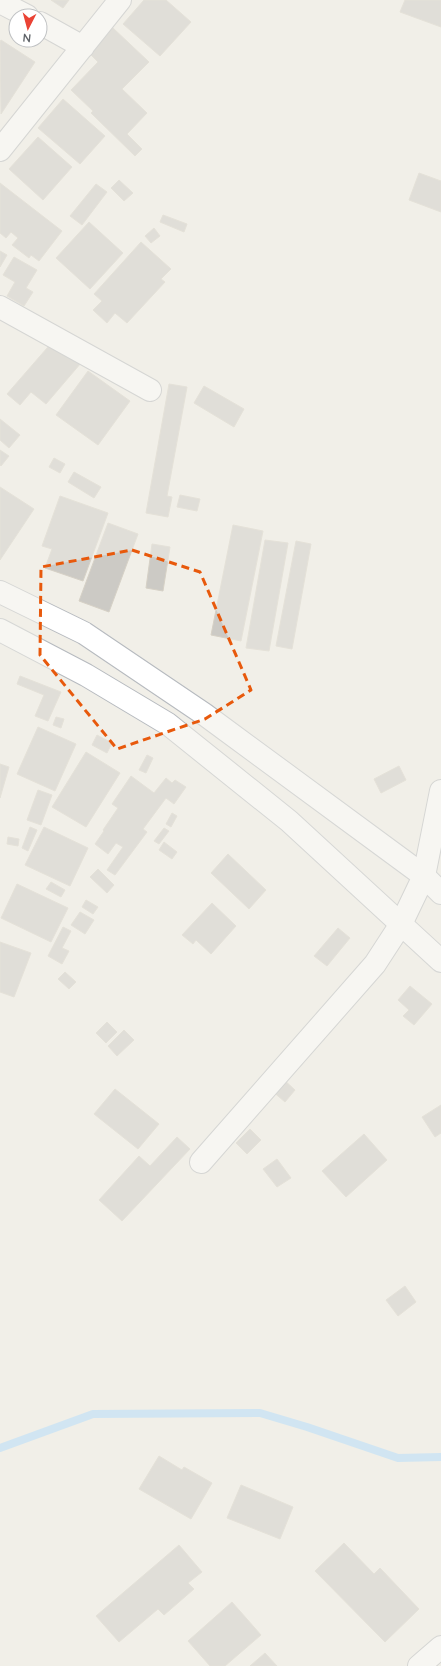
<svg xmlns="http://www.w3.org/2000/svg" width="441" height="1666" font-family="Lato,sans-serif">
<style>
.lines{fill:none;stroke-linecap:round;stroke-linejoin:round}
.stream{stroke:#aadaff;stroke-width:8}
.building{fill:#cccac5;stroke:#d6d1c6}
.minor-casing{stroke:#b5b8bc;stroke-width:24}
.tertiary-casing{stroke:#b5b8bc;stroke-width:24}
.secondary-casing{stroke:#b6babf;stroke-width:24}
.minor{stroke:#fff;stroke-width:22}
.tertiary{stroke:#fff;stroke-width:22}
.secondary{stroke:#fff;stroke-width:22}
.marked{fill:none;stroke:#e8590c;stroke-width:3;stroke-dasharray:8 5;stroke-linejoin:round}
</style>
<rect width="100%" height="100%" fill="#f1efe8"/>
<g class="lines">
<path class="stream" d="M0,1448L93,1414L260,1413L307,1427L398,1458L441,1457"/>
</g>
<path class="building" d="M51,0H69L63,8Z
M144,0H166L191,22L160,56L123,24Z
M405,0H441V27L400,12Z
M113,28L149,62L122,89L147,113L127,134L142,149L135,156L91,113L93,111L71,90L98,62L89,53Z
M1,40L35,62L1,114L0,42Z
M63,99L105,136L80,164L38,128Z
M38,137L72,167L43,200L9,169Z
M419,173L441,181V212L409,200Z
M119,180L133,193L124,201L111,188Z
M0,183L62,231L39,261L31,255L29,258L12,245L18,238L11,232L6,238L0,233Z
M96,184L107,192L82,225L70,216Z
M163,215L187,224L184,232L160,222Z
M89,222L123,253L90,289L56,258Z
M154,228L160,236L151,243L145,236Z
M141,242L171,269L161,279L165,282L127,323L115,313L107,323L93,310L102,301L94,294Z
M0,251L7,255L0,267Z
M14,257L37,270L26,288L33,292L24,306L7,296L15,282L3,275Z
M54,340L81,363L46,404L31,392L20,405L7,394Z
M88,371L130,401L98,445L56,415Z
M169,384L187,387L167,496L172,497L168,517L146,513Z
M204,386L244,409L234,427L194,403Z
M0,419L20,435L9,448L0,440Z
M0,450L9,456L1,466L0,465Z
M54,458L65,464L60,473L49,467Z
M74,472L101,487L94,498L68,482Z
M0,487L34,509L0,560Z
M180,495L200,499L197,511L177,507Z
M60,496L108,513L83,581L45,568L52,549L42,546Z
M108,523L138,534L109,612L79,601Z
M233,525L263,531L241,641L211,635Z
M265,540L288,543L269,651L246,648Z
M296,541L311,544L292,649L276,646Z
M152,544L170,547L163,591L146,588Z
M20,676L61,692L48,721L35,716L44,695L17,684Z
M56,717L64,719L61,728L53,725Z
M38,727L76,744L55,791L17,774Z
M97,735L112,743L107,753L92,745Z
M86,752L120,773L86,827L52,807Z
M147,755L153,758L146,773L139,770Z
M0,764L9,767L0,798Z
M399,766L406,780L381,793L374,779Z
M131,776L154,793L166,778L172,783L175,780L186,787L174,804L166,798L143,829L147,832L115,875L107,870L123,847L116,843L108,854L95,844L104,831L103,830L118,808L112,804Z
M38,790L52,795L41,825L27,820Z
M172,813L177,816L171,827L166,824Z
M30,827L37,830L28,851L22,848Z
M44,827L88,848L70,886L25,865Z
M164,828L169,831L159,844L154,841Z
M8,837L19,839L18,846L7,844Z
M164,842L177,852L172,859L159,850Z
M228,854L266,890L249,909L211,873Z
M98,869L114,885L107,893L90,877Z
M51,882L65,890L61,897L46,889Z
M17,884L68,908L51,942L1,918Z
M86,900L98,907L93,914L82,907Z
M212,903L236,926L211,954L196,940L193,944L182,935Z
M80,912L94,920L85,934L71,925Z
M63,927L71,931L62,948L69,951L62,964L48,956Z
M338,928L350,938L327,966L314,956Z
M0,942L31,953L14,997L0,992Z
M65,972L76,982L69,989L58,979Z
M410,986L432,1004L414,1025L403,1016L409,1010L398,1000Z
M107,1022L117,1032L106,1043L96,1033Z
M124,1030L134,1040L117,1056L108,1046Z
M282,1078L295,1090L285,1102L271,1090Z
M115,1089L159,1124L138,1149L94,1114Z
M441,1105V1133L435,1137L422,1117Z
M250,1129L261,1140L247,1154L236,1143Z
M364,1134L387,1160L346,1197L322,1171Z
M177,1137L190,1149L122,1221L99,1200L139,1156L150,1166Z
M277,1159L291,1178L277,1187L263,1169Z
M405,1286L416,1302L398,1316L386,1300Z
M159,1456L182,1470L184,1467L212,1483L191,1519L139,1489Z
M241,1485L293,1507L280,1539L227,1518Z
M344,1543L374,1574L380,1568L419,1609L385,1642L315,1571Z
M179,1545L202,1572L188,1583L194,1589L164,1615L158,1609L119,1642L96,1616Z
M232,1602L261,1635L225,1666H210L188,1641Z
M265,1653L277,1666H250Z"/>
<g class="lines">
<g class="minor-casing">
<path id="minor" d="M0,2L27,16
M40,23L83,47
M0,150L120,0
M0,307L150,390
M201,1162L375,964L401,924
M419,1666L441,1647"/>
</g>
<g class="tertiary-casing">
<path id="tertiary" d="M401,924L424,876L441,791"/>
</g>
<g class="secondary-casing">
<path id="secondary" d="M0,592L84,633L204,714L424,876L441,893
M0,630L86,675L168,724L289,821L441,961"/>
</g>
<use href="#minor" class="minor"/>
<use href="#tertiary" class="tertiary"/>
<use href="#secondary" class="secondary"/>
</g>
<path d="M0 0H441V1666H0ZM132,550L200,572L251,690L205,719L117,749L40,655L41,567Z" fill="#f1efe8" fill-opacity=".55" fill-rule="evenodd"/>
<path class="marked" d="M132,550L200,572L251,690L205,719L117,749L40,655L41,567Z"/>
<g transform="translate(28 28) rotate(186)"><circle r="19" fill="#ffffff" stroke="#bfc1c3"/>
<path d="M0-3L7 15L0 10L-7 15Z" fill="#ea4335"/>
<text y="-6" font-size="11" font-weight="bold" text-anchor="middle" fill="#5f6368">N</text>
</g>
</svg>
